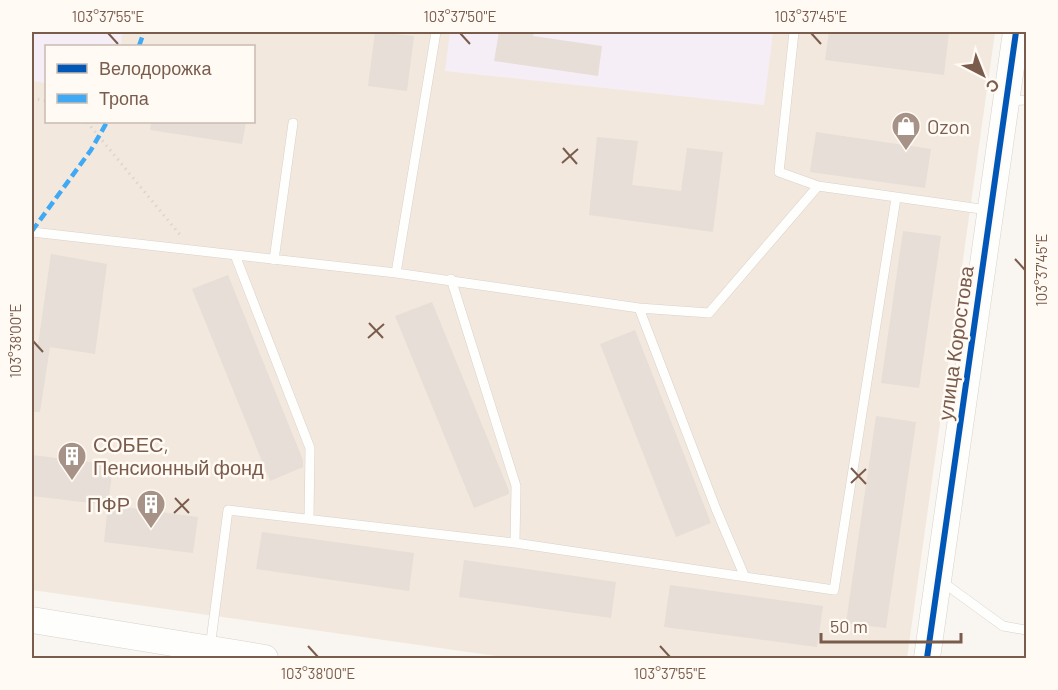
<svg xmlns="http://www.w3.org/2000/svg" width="1058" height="690" font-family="Barlow,sans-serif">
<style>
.residential{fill:#f2e8de;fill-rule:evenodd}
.education{fill:#f6eef6}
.building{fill:#e6ded7}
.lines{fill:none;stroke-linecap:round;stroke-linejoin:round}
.lane-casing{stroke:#d7d1cb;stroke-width:10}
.secondary-casing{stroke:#d9d2cb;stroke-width:27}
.path{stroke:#dcd5d0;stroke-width:3;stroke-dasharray:1.5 4.5;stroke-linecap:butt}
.lane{stroke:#fefefd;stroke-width:9}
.secondary{stroke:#fefefd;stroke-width:26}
.quiet{stroke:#3fa9f5;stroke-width:4.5;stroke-dasharray:9 4.5;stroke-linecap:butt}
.cycleway-casing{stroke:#fffaf3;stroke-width:10}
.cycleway{stroke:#0057b8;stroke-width:6}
.ticks{fill:none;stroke:#7a5c4d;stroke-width:2}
.labels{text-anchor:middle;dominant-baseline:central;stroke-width:5;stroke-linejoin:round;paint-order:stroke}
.poi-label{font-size:20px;fill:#7a5c4d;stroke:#fffaf3;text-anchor:start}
.street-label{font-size:20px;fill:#7a5c4d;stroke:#fffaf3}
.neatline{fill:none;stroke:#7a5c4d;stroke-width:2}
.ticks-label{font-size:15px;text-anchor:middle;fill:#7a5c4d}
</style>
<rect width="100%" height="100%" fill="#f9f5f0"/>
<path class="residential" d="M32,32H995L907,658H510L32,590ZM46,46H254V122H46Z"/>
<path class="education" d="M32,32H122L121,46H46V83L32,81Z
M450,32H773L764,105L445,71Z"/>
<path class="building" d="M375,32L414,36L407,91L368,86Z
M499,32H534L533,36L602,46L598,76L494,61Z
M829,32H949L944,75L825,60Z
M151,122H246L242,144L150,130Z
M816,132L931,149L925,188L810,172Z
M597,137L638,141L632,185L681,191L687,148L723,152L713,232L589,215Z
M903,231L941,236L919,388L881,383Z
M51,254L107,264L95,354L50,347L40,412H32V344L38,345Z
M228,275L303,460V467L270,481L192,289Z
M432,302L509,491V494L474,508L395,316Z
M635,330L711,523L676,537L600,344Z
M876,416L916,422L886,628L846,623Z
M32,455L113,465L108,505L32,496Z
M108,505L198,517L193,553L104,542Z
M262,532L414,553L409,591L256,569Z
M464,560L616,582L611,618L459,597Z
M670,585L823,606L817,647L664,627Z"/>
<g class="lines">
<g class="lane-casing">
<path id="lane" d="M794,32L779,172L818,186L988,210
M1008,101L1026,100
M32,232L396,273L639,308L709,313L818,186
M235,255L310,448L309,519
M274,260L293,123
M396,273L436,32
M451,279L516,486L515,543
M639,308L716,509L744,575
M941,581L1003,626L1026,630
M210,648L228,510L515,543L834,590L896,198"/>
</g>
<g class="secondary-casing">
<path id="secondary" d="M32,620L265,658
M927,658L1016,32"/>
</g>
<path class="path" d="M32,98L46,101
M87,122L181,236"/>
<use href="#lane" class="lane"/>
<use href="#secondary" class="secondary"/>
<path class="quiet" d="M139,46L144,32
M32,231L91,150L107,122"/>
<g class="cycleway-casing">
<path id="cycleway" d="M927,658L1016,32"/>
</g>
<use href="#cycleway" class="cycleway"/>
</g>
<path class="ticks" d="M108,33L118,44M460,33L470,44M811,33L821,44M563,148L577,164M562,163L578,149M1015,259L1025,270M369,323L383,338M368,338L384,324M33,341L43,352M851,468L866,484M851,483L866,469M175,498L189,513M174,513L189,499M308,646L318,657M660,646L670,657"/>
<defs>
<g id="shop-pin" transform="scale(1.5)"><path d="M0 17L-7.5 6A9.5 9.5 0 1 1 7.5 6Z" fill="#a69286" stroke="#fffaf3"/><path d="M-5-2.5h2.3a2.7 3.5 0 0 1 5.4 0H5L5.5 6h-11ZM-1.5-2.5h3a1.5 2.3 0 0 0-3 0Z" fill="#fff"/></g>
<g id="building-pin" transform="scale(1.5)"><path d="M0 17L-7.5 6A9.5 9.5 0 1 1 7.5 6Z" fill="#a69286" stroke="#fffaf3"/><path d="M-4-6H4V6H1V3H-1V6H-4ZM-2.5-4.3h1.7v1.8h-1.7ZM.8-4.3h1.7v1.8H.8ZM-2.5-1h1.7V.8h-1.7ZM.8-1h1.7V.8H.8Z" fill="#fff"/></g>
</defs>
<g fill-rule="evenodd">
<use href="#shop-pin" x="906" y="126"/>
<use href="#building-pin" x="72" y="456"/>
<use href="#building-pin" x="151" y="504"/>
</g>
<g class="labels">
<g class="poi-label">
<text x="927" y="126">Ozon</text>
<text x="93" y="444">СОБЕС,<tspan x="93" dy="23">Пенсионный фонд</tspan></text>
<text x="130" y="504" text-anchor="end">ПФР</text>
</g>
<g class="street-label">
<text transform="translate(955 343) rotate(-82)">улица Коростова</text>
</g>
</g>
<rect width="1058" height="690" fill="none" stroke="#fffaf3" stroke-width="66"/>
<rect x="45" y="45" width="210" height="78" fill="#fffaf3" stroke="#cabbb1" stroke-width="1.5"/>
<rect x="57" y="64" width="30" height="9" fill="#0057b8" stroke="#cabbb1" stroke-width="1.5"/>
<text x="99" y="75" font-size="18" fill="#7a5c4d">Велодорожка</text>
<rect x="57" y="94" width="30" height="9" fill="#3fa9f5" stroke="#cabbb1" stroke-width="1.5"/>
<text x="99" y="105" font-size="18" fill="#7a5c4d">Тропа</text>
<g transform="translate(983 75) rotate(138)" stroke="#fffaf3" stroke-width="4.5" paint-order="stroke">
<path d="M0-4.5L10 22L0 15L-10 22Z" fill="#7a5c4d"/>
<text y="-9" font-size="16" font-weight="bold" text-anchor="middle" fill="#7a5c4d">С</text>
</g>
<path d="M821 633v9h140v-9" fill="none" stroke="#7a5c4d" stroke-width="3"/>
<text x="830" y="633" font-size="18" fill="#7a5c4d" stroke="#fffaf3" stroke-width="4.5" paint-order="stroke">50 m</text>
<rect x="33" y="33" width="992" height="624" class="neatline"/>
<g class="ticks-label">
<text x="108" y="22">103°37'55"E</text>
<text x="460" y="22">103°37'50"E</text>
<text x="811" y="22">103°37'45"E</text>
<text transform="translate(1042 270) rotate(-90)" y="5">103°37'45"E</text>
<text transform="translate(16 341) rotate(-90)" y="5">103°38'00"E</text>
<text x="318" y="679">103°38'00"E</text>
<text x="670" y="679">103°37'55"E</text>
</g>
</svg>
